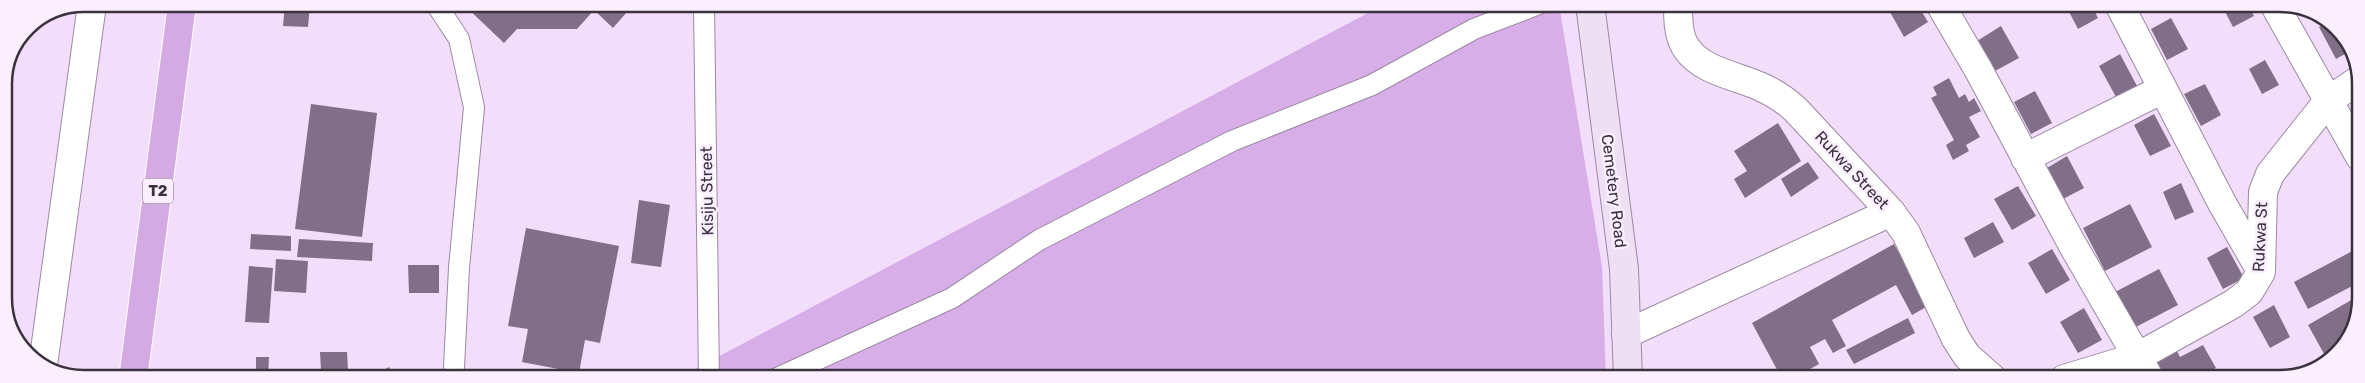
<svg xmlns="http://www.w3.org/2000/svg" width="2365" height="383" font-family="Rubik,sans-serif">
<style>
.green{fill:#d8aee8}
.building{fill:#816f88}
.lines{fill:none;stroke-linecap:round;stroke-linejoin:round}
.service-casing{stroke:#9c89a3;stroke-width:22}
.minor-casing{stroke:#9c89a3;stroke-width:30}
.secondary-casing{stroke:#9c89a3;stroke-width:30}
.trunk-casing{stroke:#fff;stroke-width:30}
.service{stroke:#fff;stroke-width:20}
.minor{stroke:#fff;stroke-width:28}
.secondary{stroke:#efdff5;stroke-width:28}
.trunk{stroke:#d4aae4;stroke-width:28}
.labels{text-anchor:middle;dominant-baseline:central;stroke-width:5;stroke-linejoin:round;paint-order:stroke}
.shield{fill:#faeeff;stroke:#746a77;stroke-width:1}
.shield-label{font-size:15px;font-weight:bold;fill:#3a323d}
.street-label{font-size:16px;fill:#3a323d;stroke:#faeeff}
.rim{fill:none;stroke:#3a323d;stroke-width:2.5}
</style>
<rect width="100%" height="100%" fill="#f2ddfa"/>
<path class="green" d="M1385,4H1559L1602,267L1606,379H676Z"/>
<path class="building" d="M285,4H310L308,27L283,26Z
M463,4H634L613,28L594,10L577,29H517L504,43Z
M1888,4H1917L1928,22L1904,37L1886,5Z
M2065,4H2091L2098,18L2078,29Z
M2221,4H2248L2254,16L2233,27Z
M2171,18L2188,49L2167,60L2151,29Z
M2329,22L2334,24L2350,51L2336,59L2319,27Z
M2001,26L2019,58L1995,71L1977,41Z
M2120,54L2137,86L2116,97L2099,66Z
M2265,60L2279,85L2262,94L2249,69Z
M1949,78L1959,98L1965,94L1969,102L1974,98L1981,111L1969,117L1980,137L1966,145L1969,151L1953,160L1946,145L1954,140L1931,98L1937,95L1933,87Z
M2205,84L2221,115L2201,126L2184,94Z
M2035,91L2052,123L2031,134L2014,102Z
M311,104L377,113L362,237L295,229Z
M2154,114L2171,146L2150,156L2134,125Z
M1778,123L1801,161L1745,198L1734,179L1747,171L1734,151Z
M2067,156L2084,188L2063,199L2047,168Z
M1808,162L1819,178L1791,197L1781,179Z
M2181,183L2194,212L2175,220L2163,192Z
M2018,186L2036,216L2012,230L1994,199Z
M639,200L670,205L661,267L631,263Z
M2130,204L2152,247L2105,271L2083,228Z
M1993,222L2004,242L1974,258L1964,238Z
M526,228L619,246L600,343L585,340L579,373L522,362L528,329L508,326Z
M251,234L291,236V251L250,249Z
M299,239L373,243L372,261L297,257Z
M1894,244L1928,306L1912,315L1896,285L1832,320L1846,346L1833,353L1825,339L1810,347L1819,364L1792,379H1782L1752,323Z
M2227,247L2244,278L2223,289L2207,258Z
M2360,247V282L2308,309L2294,282Z
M2052,249L2070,280L2046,294L2028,263Z
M276,259L308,261L306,293L274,291Z
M408,265H439V293H409Z
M249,266L273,268L269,323L245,322Z
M2159,269L2178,305L2134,328L2115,292Z
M2360,295L2361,310L2334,359L2328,361L2308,325Z
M2274,305L2290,337L2270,348L2253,317Z
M2084,308L2102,340L2078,353L2060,322Z
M1908,318L1915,333L1854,364L1846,350Z
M2203,345L2216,368L2195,379H2165L2155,360L2176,349L2180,357Z
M320,352H347L348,370L321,371Z
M256,357H269L268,379H256Z
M389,367L395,379H369Z"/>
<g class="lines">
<g class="service-casing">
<path id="service" d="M436,4L459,39L474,107L459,268L454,367
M704,4L709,379
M775,379L952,298L1039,240L1232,141L1372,85L1474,29L1539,4"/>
</g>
<g class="minor-casing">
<path id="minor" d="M1678,4C1678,19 1678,37 1687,49C1702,71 1737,76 1759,86C1773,92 1784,99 1795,109L1891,212L1906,233L1956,339L1967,356L1993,379
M1940,4L1978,69L2072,244L2150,379
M2119,4L2222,203L2261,271
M2274,4L2360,157
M2025,158L2163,89
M1626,334L1891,212
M43,365L92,4
M2064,379L2137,357L2233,304L2249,292L2261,272L2263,192L2270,174L2328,101L2360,79"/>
</g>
<g class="secondary-casing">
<path id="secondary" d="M1590,4L1624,269L1628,379"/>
</g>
<g class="trunk-casing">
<path id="trunk" d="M133,379L182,4"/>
</g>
<use href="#service" class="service"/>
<use href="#minor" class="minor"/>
<use href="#secondary" class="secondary"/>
<use href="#trunk" class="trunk"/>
</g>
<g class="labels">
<rect class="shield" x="143" y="178.5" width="30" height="25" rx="4"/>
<g class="shield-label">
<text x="158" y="191">T2</text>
</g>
<g class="street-label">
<text transform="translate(1852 170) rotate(47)">Rukwa Street</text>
<text transform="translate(707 191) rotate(-91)">Kisiju Street</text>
<text transform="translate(1614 191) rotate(83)">Cemetery Road</text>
<text transform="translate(2260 237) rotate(-87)">Rukwa St</text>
</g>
</g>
<path d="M0 0H2365V383H0ZM84 12H2280A72 72 0 0 1 2352 84V298A72 72 0 0 1 2280 370H84A72 72 0 0 1 12 298V84A72 72 0 0 1 84 12Z" fill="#faeeff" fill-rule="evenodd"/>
<path class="rim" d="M84 12H2280A72 72 0 0 1 2352 84V298A72 72 0 0 1 2280 370H84A72 72 0 0 1 12 298V84A72 72 0 0 1 84 12Z"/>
</svg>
